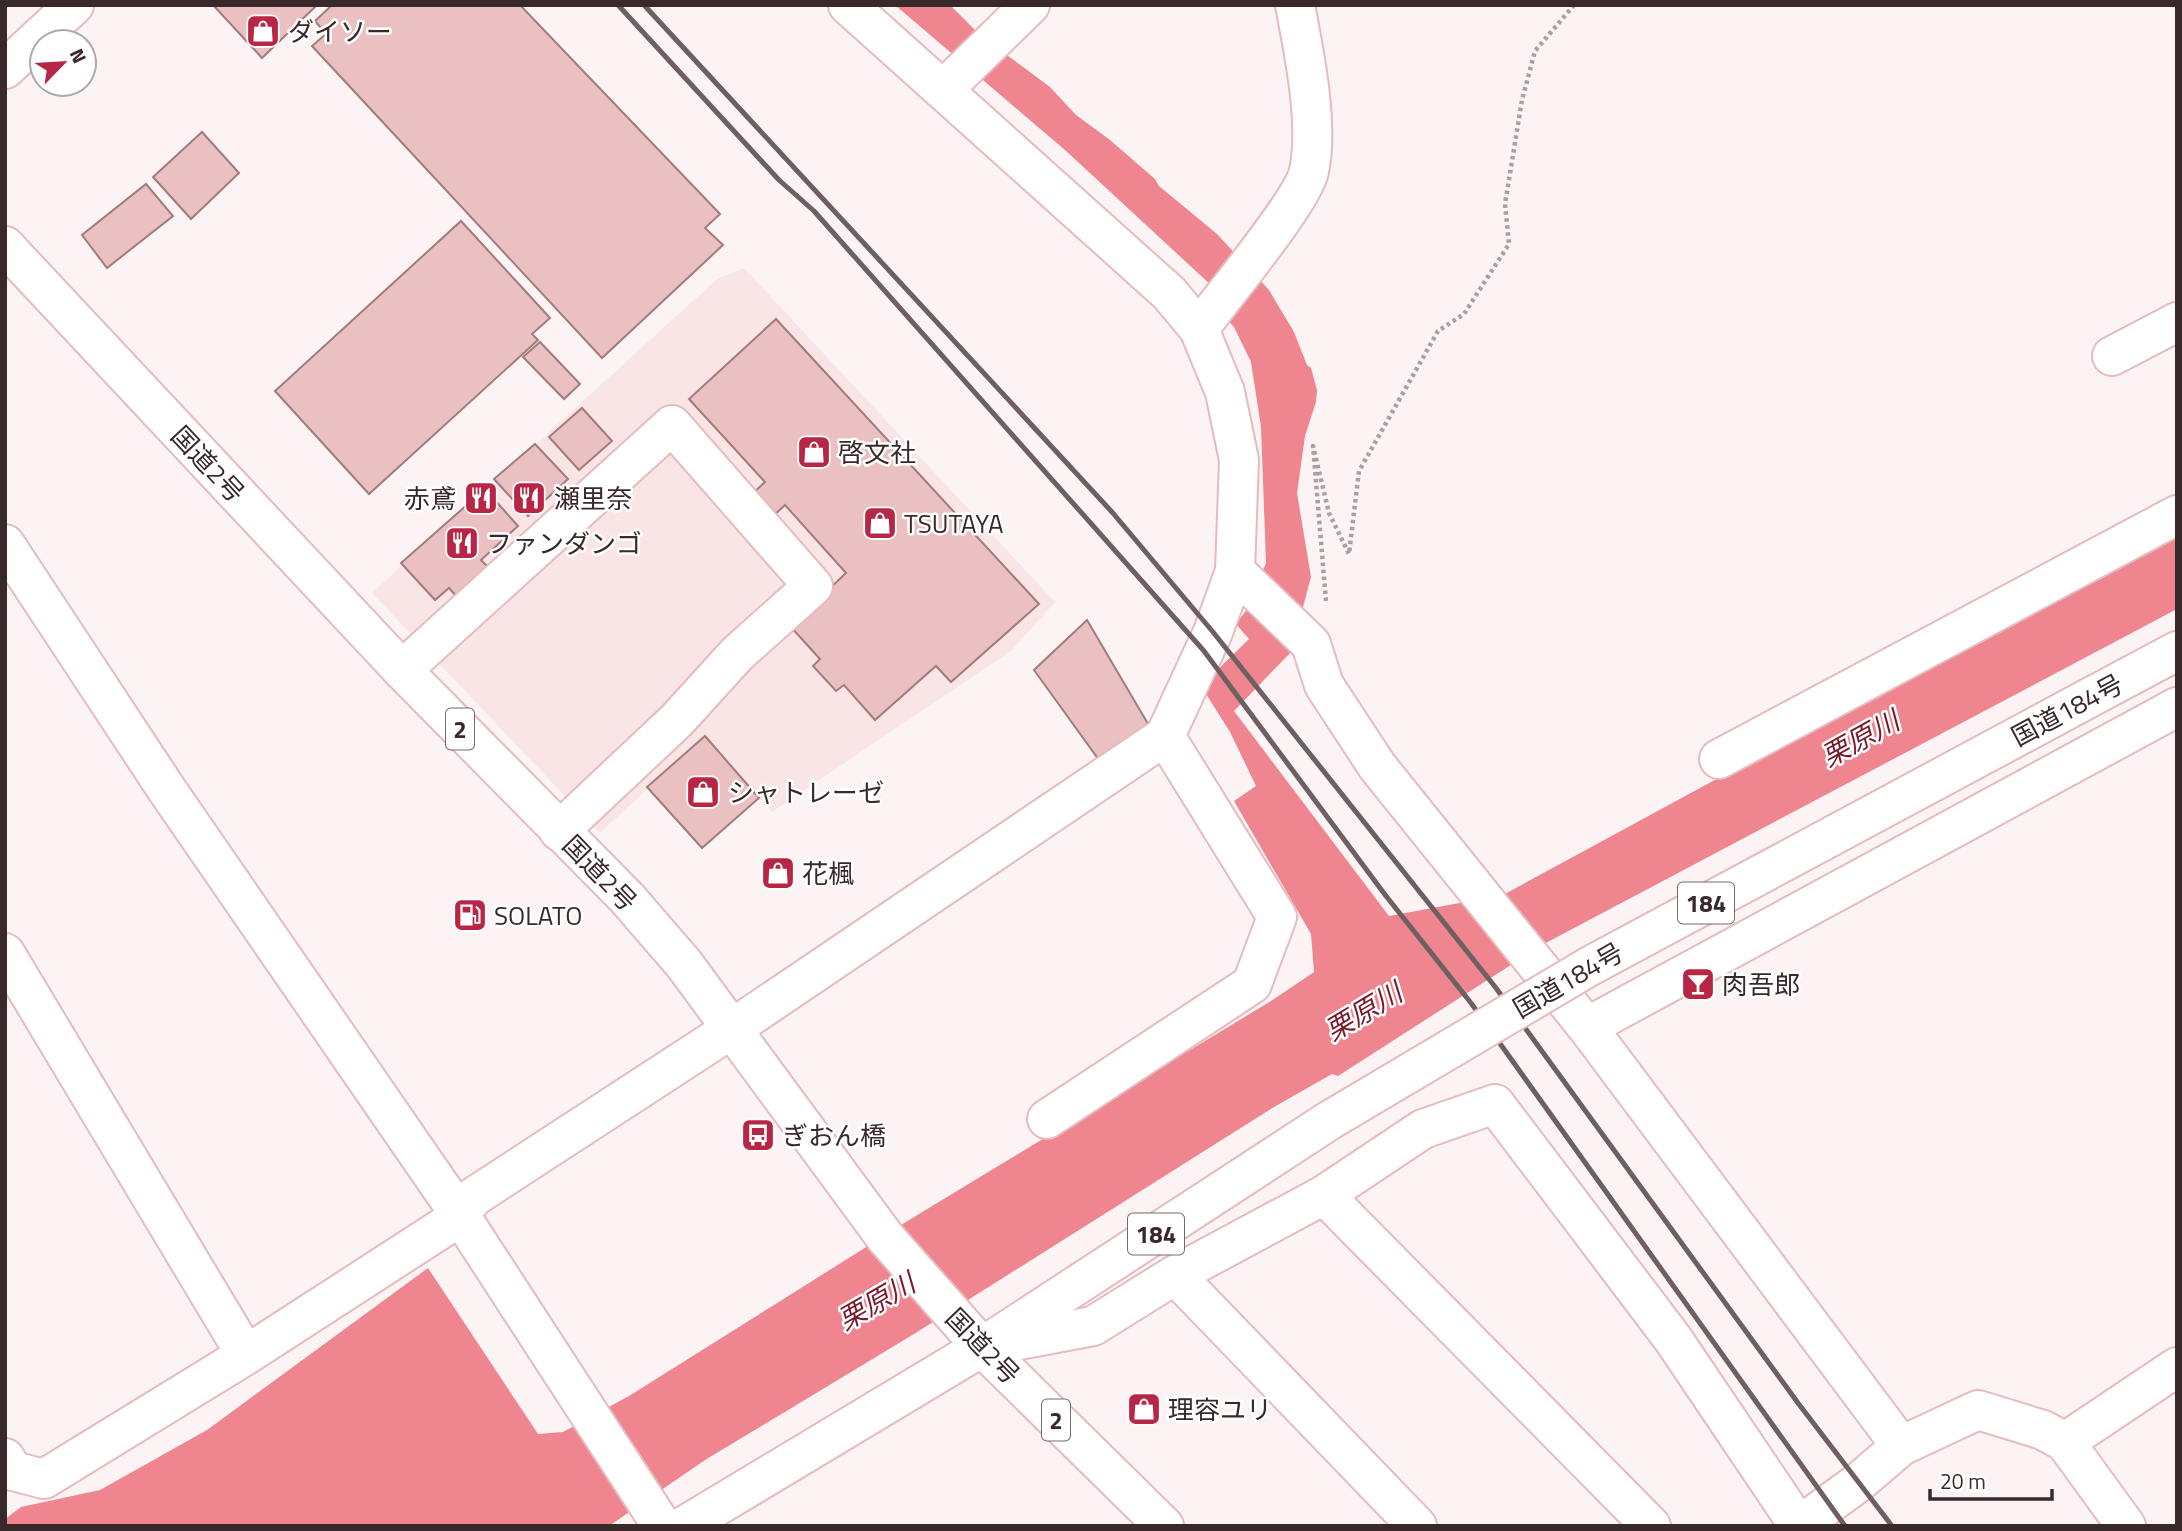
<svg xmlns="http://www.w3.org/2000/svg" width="2182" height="1531" font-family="'Titillium Web','Noto Sans JP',sans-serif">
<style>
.built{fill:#fae5e6}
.water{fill:#ee858f}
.building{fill:#eac0c2;stroke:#a17b7d;stroke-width:2}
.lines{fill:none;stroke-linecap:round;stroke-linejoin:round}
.minor-casing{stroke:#e5bbbd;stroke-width:42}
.highway-casing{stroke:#e5bbbd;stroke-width:42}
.path{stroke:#ab9fa0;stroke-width:4.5;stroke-dasharray:3.5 3.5;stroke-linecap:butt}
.minor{stroke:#fff;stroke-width:38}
.highway{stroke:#fff;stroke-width:38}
.rail{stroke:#6e6061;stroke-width:5}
.highway-bridge-casing{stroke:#e5bbbd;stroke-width:42;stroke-linecap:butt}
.highway-bridge{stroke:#fff;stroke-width:38}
.labels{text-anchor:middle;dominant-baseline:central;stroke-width:5;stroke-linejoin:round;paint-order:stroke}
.shield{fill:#fff;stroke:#74696a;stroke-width:2}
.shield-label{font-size:24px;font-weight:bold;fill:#39292a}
.poi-label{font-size:26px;fill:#39292a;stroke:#fff;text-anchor:start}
.street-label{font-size:26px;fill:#39292a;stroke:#fff}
.water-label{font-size:28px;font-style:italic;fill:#781b2d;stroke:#fff}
</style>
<rect width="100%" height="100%" fill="#fcf3f4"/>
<path class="built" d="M744,268L1055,602L1012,650L772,812L705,736L600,833L372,593L717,279Z"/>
<path class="water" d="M895,5H950L980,35L1050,87L1076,115L1110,140L1155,179L1159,186L1217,234L1269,290L1294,332L1307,365L1311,368L1317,390L1316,402L1305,436L1297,493L1311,577L1291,652L1234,711L1389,916L1503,895L2177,529V609L1542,945L1338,1076L1332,1074L1274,1107L914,1334L705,1460L609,1526H5V1519L21,1507L100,1490L207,1430L428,1268L538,1434L563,1432L629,1396L914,1217L1271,1001L1314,972L1311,934L1234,801L1256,786L1230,732L1201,686L1249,639L1236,624L1248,608L1266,563L1261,427L1251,362L1234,327L1224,316L1212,286L1065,150Z"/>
<path class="building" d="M213,5H317L262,58Z
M332,5H520L720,214L705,228L723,245L602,358L312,46L326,34L315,21Z
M202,132L239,173L191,219L153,177Z
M146,184L173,216L107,268L82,235Z
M461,221L550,318L532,334L538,340L369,494L275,391Z
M776,319L1039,604L951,682L936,666L875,720L844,685L836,691L813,666L820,659L790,626L846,573L785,505L771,518L750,496L765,482L689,399Z
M540,342L580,384L564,399L523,357Z
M582,408L612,441L579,470L549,437Z
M535,444L568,479L528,516L494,479Z
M485,489L518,526L481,560L490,569L458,598L449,588L435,600L401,563Z
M1087,620L1151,729L1104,767L1034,670Z
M705,736L759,798L702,848L647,787Z"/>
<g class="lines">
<g class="minor-casing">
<path id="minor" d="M848,5L1169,293L1199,329L1225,392L1239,460L1235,571L1311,644L1324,685L1377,766L1587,1027L1901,1446
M5,69L74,5
M944,89L1030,5
M1199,329C1221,298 1303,201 1309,171C1319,124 1304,52 1295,5
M2112,356L2177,322
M5,544L167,790L458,1212L662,1526
M402,670L672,425L813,586L737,654L677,720L559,831
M1719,759L2177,515
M5,953L246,1355
M1587,1027L2177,707
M1047,1119L1252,984L1277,917L1165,736
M1324,1195L1651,1526
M1175,1275L1417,1526
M2065,1442L2177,1367
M5,1458L13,1471L44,1479L246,1355L447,1225L475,1196L730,1030L1165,736L1213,632L1235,571
M684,1526L982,1347L1093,1326L1175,1275L1324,1195L1423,1129L1495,1104L1673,1339L1799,1526
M1799,1526L1859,1482L1901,1446L1978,1410L2043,1430L2065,1442L2126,1526"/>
</g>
<g class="highway-casing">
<path id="highway" d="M5,246L402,670L627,898L684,964L885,1237L982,1347L1164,1526
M2089,698L2177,651
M982,1347L1330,1120"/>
</g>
<path class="path" d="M1326,601L1313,446L1329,513L1349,554L1359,471L1438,331L1464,314L1509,244L1505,204L1522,100L1535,51L1574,5"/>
<use href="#minor" class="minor"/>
<use href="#highway" class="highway"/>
<path class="rail" d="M618,5L779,180L814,211L1204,651L1386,896L1471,1003L1845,1526
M644,5L1112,512L1213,632L1496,988L1798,1403L1892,1526"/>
<g class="highway-bridge-casing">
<path id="highway-bridge" d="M1330,1120L1590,966L2089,698"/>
</g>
<use href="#highway-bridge" class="highway-bridge"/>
</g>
<defs>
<g id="shop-square" transform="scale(1.75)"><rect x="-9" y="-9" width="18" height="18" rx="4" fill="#b82646" stroke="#fff"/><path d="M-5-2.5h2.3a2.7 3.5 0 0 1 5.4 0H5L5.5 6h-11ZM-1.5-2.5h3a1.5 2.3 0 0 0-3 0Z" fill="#fff"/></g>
<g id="restaurant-square" transform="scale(1.75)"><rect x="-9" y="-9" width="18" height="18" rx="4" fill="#b82646" stroke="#fff"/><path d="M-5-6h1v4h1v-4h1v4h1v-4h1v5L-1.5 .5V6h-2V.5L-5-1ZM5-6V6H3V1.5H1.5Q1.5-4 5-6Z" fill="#fff"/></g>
<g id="fuel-square" transform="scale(1.75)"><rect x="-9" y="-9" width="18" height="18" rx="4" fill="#b82646" stroke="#fff"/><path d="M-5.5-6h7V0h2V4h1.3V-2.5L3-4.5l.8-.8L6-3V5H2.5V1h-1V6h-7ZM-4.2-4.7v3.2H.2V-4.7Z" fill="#fff"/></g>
<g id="bar-square" transform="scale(1.75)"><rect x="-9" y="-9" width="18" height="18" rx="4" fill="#b82646" stroke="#fff"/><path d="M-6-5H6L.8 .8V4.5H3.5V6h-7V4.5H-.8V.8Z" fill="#fff"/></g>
<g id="bus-square" transform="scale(1.75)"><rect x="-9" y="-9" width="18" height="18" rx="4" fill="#b82646" stroke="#fff"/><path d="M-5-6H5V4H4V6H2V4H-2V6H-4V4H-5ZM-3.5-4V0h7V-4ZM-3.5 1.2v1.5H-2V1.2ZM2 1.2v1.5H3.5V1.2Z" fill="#fff"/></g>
</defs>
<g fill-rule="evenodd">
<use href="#shop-square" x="263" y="31"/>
<use href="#shop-square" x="814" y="452"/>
<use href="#restaurant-square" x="481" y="498"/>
<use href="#restaurant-square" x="529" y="498"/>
<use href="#shop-square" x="880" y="523"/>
<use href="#restaurant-square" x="462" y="543"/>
<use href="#shop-square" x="703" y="792"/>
<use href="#shop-square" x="778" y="873"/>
<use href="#fuel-square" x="470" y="915"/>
<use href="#bar-square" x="1698" y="984"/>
<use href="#bus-square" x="758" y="1135"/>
<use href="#shop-square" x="1144" y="1409"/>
</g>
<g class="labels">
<g class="shield">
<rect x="446" y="708.5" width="28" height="41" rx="5"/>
<rect x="1678" y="882.5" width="56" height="41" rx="5"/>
<rect x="1128" y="1213.5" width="56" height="41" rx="5"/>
<rect x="1042" y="1399.5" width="28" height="41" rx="5"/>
</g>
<g class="shield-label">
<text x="460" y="729">2</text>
<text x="1706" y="903">184</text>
<text x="1156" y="1234">184</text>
<text x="1056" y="1420">2</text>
</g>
<g class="poi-label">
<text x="288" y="31">ダイソー</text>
<text x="838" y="452">啓文社</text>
<text x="456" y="498" text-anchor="end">赤鳶</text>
<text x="554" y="498">瀬里奈</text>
<text x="904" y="523">TSUTAYA</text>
<text x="486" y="543">ファンダンゴ</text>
<text x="728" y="792">シャトレーゼ</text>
<text x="802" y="873">花楓</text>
<text x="494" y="915">SOLATO</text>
<text x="1722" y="984">肉吾郎</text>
<text x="782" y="1135">ぎおん橋</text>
<text x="1168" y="1409">理容ユリ</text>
</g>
<g class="street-label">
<text transform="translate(208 464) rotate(47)">国道2号</text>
<text transform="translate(2067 710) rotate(-28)">国道184号</text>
<text transform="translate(600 873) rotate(46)">国道2号</text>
<text transform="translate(1568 980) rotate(-30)">国道184号</text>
<text transform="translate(983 1346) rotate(46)">国道2号</text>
</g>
<g class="water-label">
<text transform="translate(1860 738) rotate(-29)">栗原川</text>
<text transform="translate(1363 1011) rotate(-31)">栗原川</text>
<text transform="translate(876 1301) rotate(-30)">栗原川</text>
</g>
</g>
<rect width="2182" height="1531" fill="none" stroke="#39292a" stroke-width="14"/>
<g transform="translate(63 63) rotate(65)"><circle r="33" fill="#ffffff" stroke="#b0a9aa" stroke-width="2"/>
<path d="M0-5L12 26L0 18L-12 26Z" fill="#b82646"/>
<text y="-10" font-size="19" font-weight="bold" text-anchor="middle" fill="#39292a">N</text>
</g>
<path d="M1930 1489v10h122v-10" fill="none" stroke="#39292a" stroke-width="3.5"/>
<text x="1940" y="1489" font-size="21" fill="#39292a" stroke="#ffffff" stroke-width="5" paint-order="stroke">20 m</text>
</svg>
